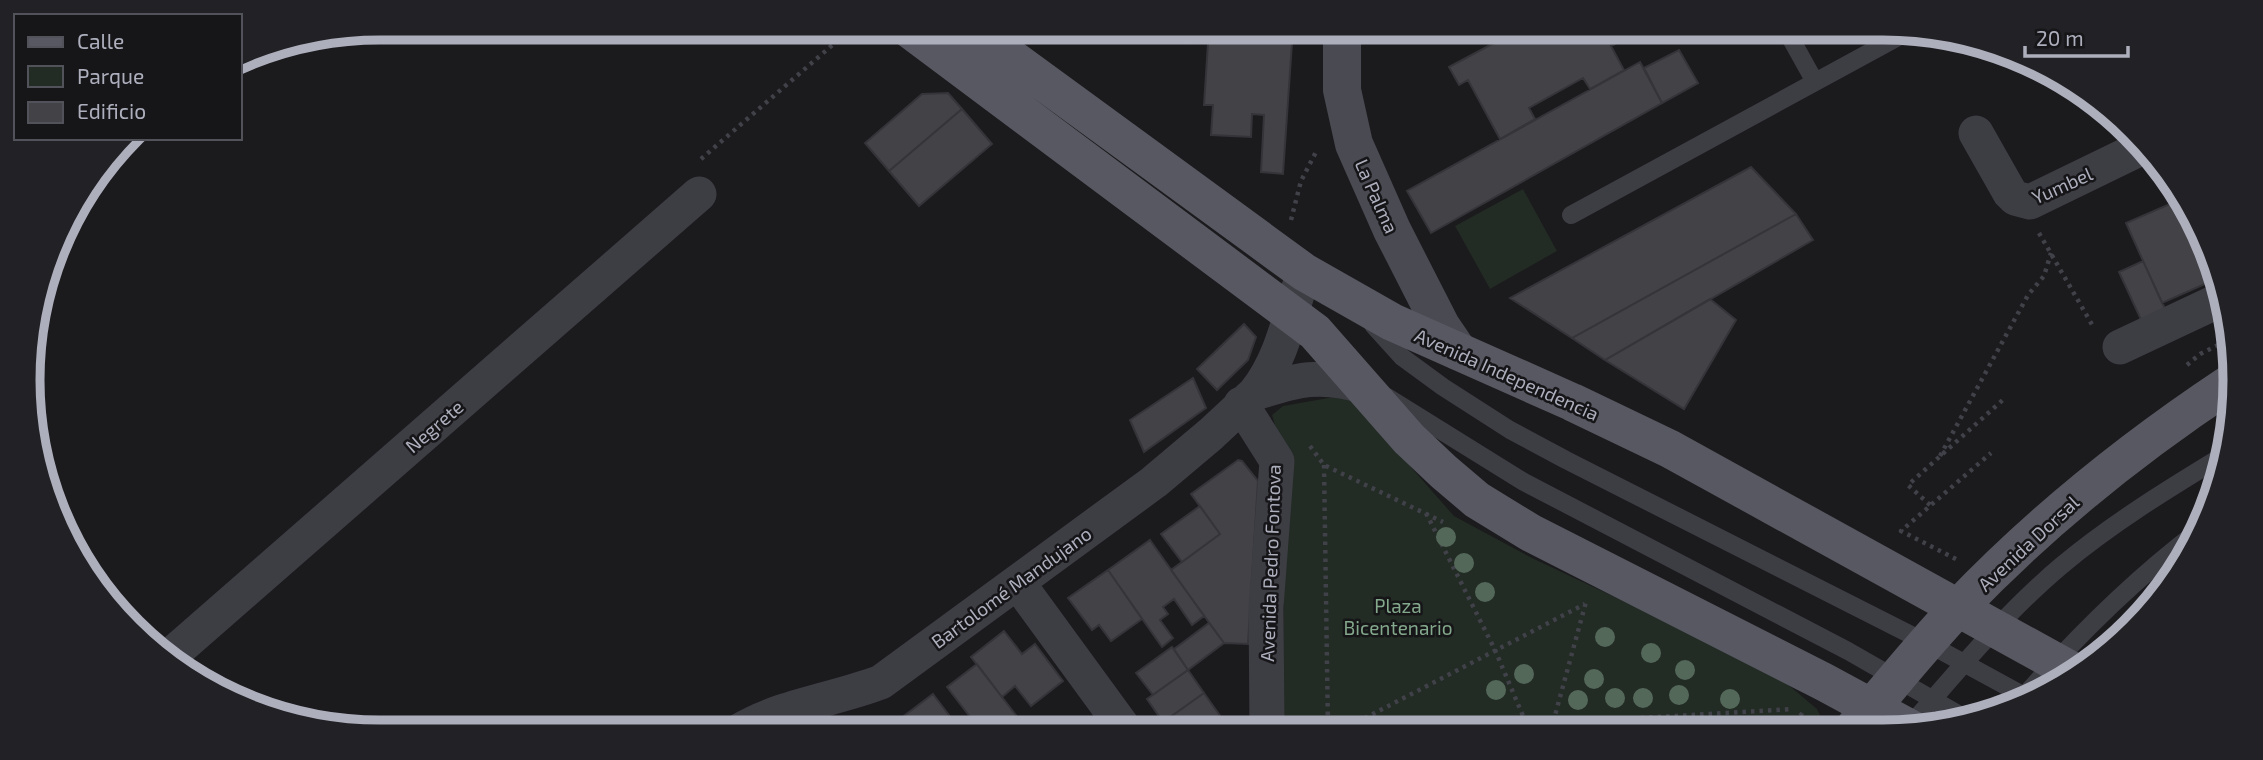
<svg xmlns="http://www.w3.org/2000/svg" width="2263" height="760" font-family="'Exo 2',sans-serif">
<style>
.green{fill:#222b24}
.building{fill:#424247;stroke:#353439;stroke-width:2}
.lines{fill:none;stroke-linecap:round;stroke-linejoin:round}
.path{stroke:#414249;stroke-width:4.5;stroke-dasharray:3.5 5;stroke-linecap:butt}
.lane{stroke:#3d3d44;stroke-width:18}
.street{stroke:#3d3d44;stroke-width:35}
.secondary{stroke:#494a52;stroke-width:38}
.primary{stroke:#575861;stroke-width:38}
.tree{fill:#54685a}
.labels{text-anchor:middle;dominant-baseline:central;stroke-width:5;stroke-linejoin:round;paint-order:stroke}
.street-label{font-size:19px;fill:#adafbd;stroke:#161518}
.park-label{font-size:19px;fill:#83a88b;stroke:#161518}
.rim{fill:none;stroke:#adafbd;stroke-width:9}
</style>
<rect width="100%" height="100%" fill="#1b1a1d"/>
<path class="green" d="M1523,189L1557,251L1490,289L1455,226Z
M1334,397L1352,400L1454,516L1532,558L1657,617L1785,682L1817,709L1822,719L1824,729L1283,730L1285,460L1272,415L1283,406Z"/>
<path class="building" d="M617,28H642L631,40Z
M1164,28H1196L1185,43Z
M1209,28H1293L1283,174L1261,172L1264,115L1252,114L1251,137L1211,135L1213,105H1204Z
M1522,28H1620L1626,38L1611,46L1624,70L1590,89L1583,78L1529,108L1535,119L1500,139L1468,80L1459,85L1449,67Z
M1666,28H1737L1734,42Z
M1679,50L1698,83L1662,103L1644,68Z
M1640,62L1662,103L1431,233L1407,191Z
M948,93L962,109L889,171L865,143L922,94Z
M962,109L992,144L919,206L889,171Z
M1751,167L1796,214L1572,338L1510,298Z
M2179,200L2214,280L2162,303L2126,223Z
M1796,214L1813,240L1605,360L1572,338Z
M2143,261L2167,313L2143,324L2119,272Z
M1710,299L1736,320L1684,409L1605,360Z
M1244,324L1256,337L1248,360L1217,390L1197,369Z
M1193,378L1206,408L1144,452L1130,420Z
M1238,460L1242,461L1258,481L1248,644L1224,643L1171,570L1220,534L1191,494Z
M1200,506L1220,534L1182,562L1161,534Z
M1150,540L1204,616L1192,625L1174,599L1163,607L1168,614L1160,620L1173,638L1162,647L1108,570Z
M1108,570L1142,619L1111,641L1099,625L1092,630L1068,598Z
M1209,623L1224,643L1188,670L1174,649Z
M1004,631L1022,654L1035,644L1063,681L1031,706L1015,686L1002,697L971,657Z
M1172,647L1188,670L1153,695L1136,673Z
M977,664L1002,697L1028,731H981L947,687Z
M1188,670L1204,693L1163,722L1147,699Z
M1204,693L1228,727L1223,730H1178L1169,718Z
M933,694L961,731H896L892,725Z
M1246,726V730H1223L1228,727Z"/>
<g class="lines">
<path class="path" d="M701,159L852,28
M1291,220L1301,181L1317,150
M2039,233L2094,328
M2187,365L2200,354L2232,338
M1310,446L1324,465L1443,522
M1940,456L2028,295L2044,276L2051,253
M1324,465L1328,730
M1930,505L1908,485L2005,398
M1426,513L1495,650L1529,730
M1956,559L1901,531L1991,453
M1773,729L1794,726L1813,717
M1798,729L1794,726L1804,710
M1342,730L1585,604
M1437,730L1793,709
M1551,730L1586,602"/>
<path class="lane" d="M1785,28L1815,82
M1571,215L1909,31
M1373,325L1402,357L1443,387L1510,430L1566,460L1927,643L2030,699
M1387,397L1524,482L1848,651L1965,718
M2019,702C2074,639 2132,581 2198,531
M1907,729C1955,674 2005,613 2061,566C2111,524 2168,489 2224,455"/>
<path class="street" d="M1976,133L2010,193L2015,198L2030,202L2139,149
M2120,347L2220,300
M1255,393C1297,380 1319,373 1363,386
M1241,404L1277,461L1266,607L1267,730
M1018,583L1126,731
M169,657L699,194
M739,731C783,705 834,700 881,682L1154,482L1211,434L1255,393C1283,358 1290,313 1304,272"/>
<path class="secondary" d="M1342,28V90L1354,144L1392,230L1441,326L1458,351"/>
<path class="primary" d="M908,28L1315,332L1409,439L1444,472L1477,500L1531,533L1824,682L1911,729
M970,28L1304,272L1392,322L1572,402L1670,449L2074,672
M1853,729C1888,689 1921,647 1958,608C2039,523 2131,449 2229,384"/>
</g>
<g class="tree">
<circle cx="1446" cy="537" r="10"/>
<circle cx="1464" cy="563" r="10"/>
<circle cx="1485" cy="592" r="10"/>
<circle cx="1605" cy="637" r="10"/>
<circle cx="1651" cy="653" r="10"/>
<circle cx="1685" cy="670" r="10"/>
<circle cx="1524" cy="674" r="10"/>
<circle cx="1594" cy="679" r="10"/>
<circle cx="1496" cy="690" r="10"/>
<circle cx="1679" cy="695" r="10"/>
<circle cx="1615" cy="698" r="10"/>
<circle cx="1643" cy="698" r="10"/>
<circle cx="1730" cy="699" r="10"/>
<circle cx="1578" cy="700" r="10"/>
</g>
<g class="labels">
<g class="street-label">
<text transform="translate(2062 185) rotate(-24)">Yumbel</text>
<text transform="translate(1377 196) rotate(66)">La Palma</text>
<text transform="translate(1507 374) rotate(24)">Avenida Independencia</text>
<text transform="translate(434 426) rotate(-41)">Negrete</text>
<text transform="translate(2028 543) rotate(-43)">Avenida Dorsal</text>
<text transform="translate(1270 563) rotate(-88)">Avenida Pedro Fontova</text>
<text transform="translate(1011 587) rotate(-36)">Bartolomé Mandujano</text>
</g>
<g class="park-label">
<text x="1398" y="605">Plaza<tspan x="1398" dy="22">Bicentenario</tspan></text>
</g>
</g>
<path d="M0 0H2263V760H0ZM380 40H1883A340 340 0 0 1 2223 380V380A340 340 0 0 1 1883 720H380A340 340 0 0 1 40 380V380A340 340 0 0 1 380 40Z" fill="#222125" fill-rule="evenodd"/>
<path class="rim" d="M380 40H1883A340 340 0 0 1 2223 380V380A340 340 0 0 1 1883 720H380A340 340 0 0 1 40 380V380A340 340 0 0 1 380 40Z"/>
<rect x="14" y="14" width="228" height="126" fill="#161518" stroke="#52535a" stroke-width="2"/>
<rect x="28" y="37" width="35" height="10" fill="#575861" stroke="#52535a" stroke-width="2"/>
<text x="77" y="49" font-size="21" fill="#adafbd">Calle</text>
<rect x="28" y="66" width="35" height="21" fill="#222b24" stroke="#52535a" stroke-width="2"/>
<text x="77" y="84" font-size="21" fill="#adafbd">Parque</text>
<rect x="28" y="102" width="35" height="21" fill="#424247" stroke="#52535a" stroke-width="2"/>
<text x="77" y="119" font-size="21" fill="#adafbd">Edificio</text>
<path d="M2025 46v10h103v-10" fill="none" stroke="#adafbd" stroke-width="3.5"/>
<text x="2036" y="46" font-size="21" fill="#adafbd" stroke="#161518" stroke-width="5" paint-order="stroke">20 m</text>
</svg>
